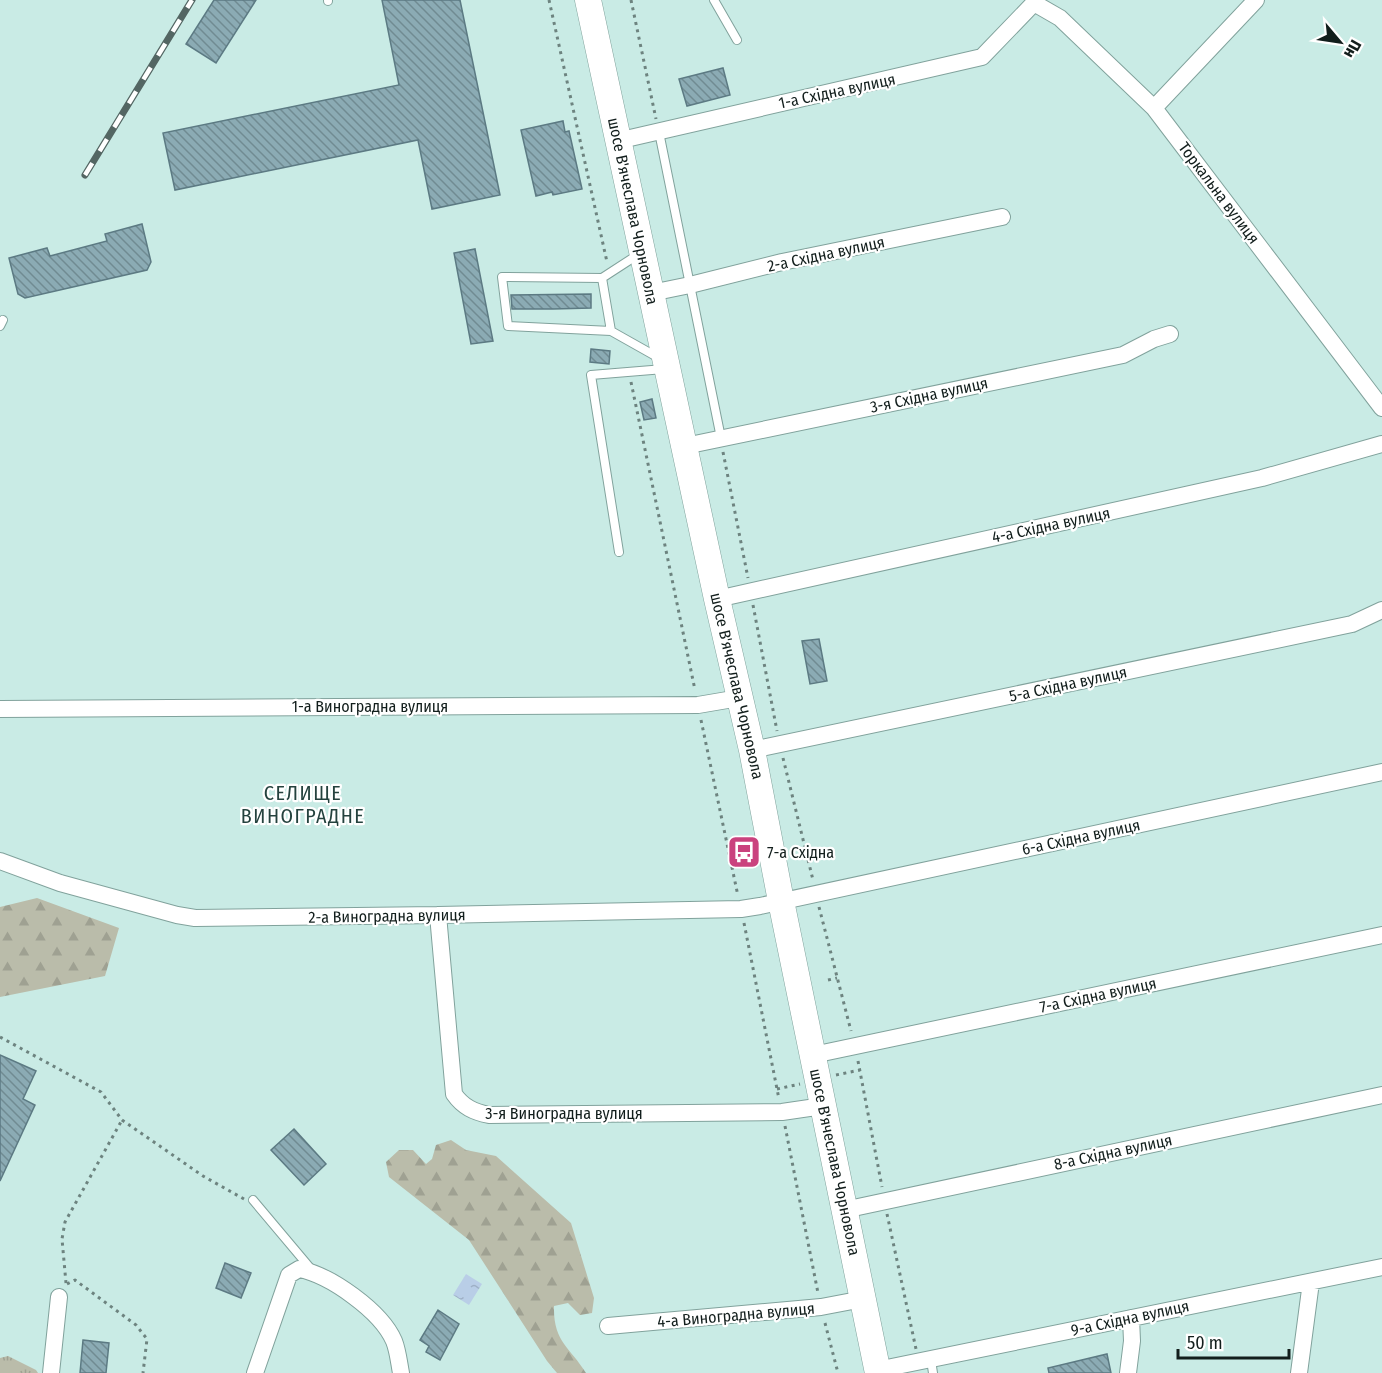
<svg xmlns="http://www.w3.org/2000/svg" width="1382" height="1373" font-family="'Fira Sans Condensed',sans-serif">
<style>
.grass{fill:url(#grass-tufts)}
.forest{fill:url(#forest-firs)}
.water{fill:url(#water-ripples)}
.building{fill:url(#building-back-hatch);stroke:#5c7a83;stroke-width:1.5}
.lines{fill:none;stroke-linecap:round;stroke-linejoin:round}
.lane-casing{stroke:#81a29c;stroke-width:10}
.street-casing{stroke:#81a29c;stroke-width:18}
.primary-casing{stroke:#81a29c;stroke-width:27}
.path{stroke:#6d837f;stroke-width:3;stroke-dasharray:3 4.5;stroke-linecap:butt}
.lane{stroke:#fff;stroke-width:8}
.street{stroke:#fff;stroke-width:16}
.primary{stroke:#fff;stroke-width:26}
.rail-casing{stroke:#536663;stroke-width:7}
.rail{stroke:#fff;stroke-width:4.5;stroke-dasharray:14;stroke-linecap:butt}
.labels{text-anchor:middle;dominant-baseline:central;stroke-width:4.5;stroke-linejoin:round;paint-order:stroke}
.street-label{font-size:16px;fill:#121e1c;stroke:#fff}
.poi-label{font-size:16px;fill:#121e1c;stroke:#fff;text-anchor:start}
.quarter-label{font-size:20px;letter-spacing:1.5px;fill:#24423e;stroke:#fff}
</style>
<defs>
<pattern id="grass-tufts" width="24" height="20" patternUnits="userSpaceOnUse" patternTransform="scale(1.5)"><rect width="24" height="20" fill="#babcaa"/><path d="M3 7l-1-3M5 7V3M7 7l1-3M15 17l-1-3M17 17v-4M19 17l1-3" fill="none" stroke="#9fa192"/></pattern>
<pattern id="forest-firs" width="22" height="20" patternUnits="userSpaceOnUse" patternTransform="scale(1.5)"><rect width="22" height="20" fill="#babcaa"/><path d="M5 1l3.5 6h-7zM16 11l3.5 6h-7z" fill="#9fa192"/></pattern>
<pattern id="water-ripples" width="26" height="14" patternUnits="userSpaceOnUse" patternTransform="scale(1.5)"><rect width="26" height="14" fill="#b9cee7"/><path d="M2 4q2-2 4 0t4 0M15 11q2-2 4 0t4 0" fill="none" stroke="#9eb0c6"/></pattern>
<pattern id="building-back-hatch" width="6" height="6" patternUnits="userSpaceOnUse" patternTransform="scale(1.5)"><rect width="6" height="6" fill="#8babb4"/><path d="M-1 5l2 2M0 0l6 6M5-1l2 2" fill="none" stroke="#708b92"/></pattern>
</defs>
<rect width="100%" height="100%" fill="#c9ebe5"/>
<path class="grass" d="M8,1356L36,1370L38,1373H0V1358Z"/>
<path class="forest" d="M37,898L119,928L105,976L0,997V907Z
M451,1140L466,1150L496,1156L571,1223L594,1298L592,1313L580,1315L568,1303L554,1306C553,1342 570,1347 586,1373H557L547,1361L469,1240L389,1177L386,1162L399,1150H413L426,1164L432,1159L436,1145Z"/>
<path class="water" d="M466,1274L482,1284L469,1305L453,1295Z"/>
<path class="building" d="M214,0H256L216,63L186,44Z
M382,0H460L500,195L432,209L418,140L175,190L163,133L399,85Z
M723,68L730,95L687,106L679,79Z
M563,121L565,132L569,131L582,189L553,195L552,192L536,196L521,130Z
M142,224L151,262L147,270L25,298L18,294L9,258L47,248L50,256L107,241L105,234Z
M475,249L493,341L471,344L454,253Z
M591,294V308L553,309H512L511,295Z
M591,349L610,351L609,364L590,362Z
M652,399L656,418L644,420L640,402Z
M819,639L827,681L810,684L802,641Z
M0,1055L36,1071L23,1099L35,1105L0,1181Z
M294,1129L326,1164L304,1185L271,1150Z
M225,1263L251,1273L241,1298L216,1288Z
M438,1310L459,1324L440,1360L426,1352L429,1346L420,1340Z
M83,1340L109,1343L106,1373H80Z
M1107,1354L1111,1373H1049L1048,1368Z"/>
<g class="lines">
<g class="lane-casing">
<path id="lane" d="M328,0V1
M714,0L737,40
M659,132L721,438
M639,254L602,278L611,331L659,358
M602,278L502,277L508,326L611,331
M0,326L3,320
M619,552L591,375L664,369
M253,1200L311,1269
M931,1360L933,1373"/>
</g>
<g class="street-casing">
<path id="street" d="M1034,3L1060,18L1154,108L1382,408
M1154,108L1256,0
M617,141L982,57L1034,3
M651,293L690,285L782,262L1002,217
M685,446L1123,355L1154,339L1170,334
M717,599L1262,478L1382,444
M0,709L698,705L739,698
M752,750L1352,624L1382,610
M0,861L60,883L177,915L195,918L438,915L741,909L760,906L1382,772
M438,915L454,1094C463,1107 474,1112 489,1115L782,1112L823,1106
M813,1055L1382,935
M844,1210L1382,1095
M608,1326L821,1307L863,1299
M877,1370L1382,1267
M51,1373L59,1297
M255,1373L289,1275L299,1269C330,1275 381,1311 394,1341C398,1351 399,1363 401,1373
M1128,1373L1132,1341L1131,1318
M1299,1373L1311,1282"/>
</g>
<g class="primary-casing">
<path id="primary" d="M588,0L717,599L752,750L781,901L878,1373"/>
</g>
<path class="path" d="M549,0L607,262
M631,0L656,119
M631,382L695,690
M723,452L748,578
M753,605L777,731
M701,720L738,896
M783,758L813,880
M729,855L744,852
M819,907L851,1031
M744,923L779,1099
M828,980L837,978
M0,1037L101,1092L122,1120L203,1176L244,1199
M858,1061L882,1187
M836,1075L860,1070
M777,1089L800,1084
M785,1126L818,1293
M887,1214L916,1349
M66,1283L62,1239L65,1222L122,1120
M67,1284L75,1280L136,1325L147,1339L143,1373
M825,1323L838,1373"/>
<use href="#lane" class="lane"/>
<use href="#street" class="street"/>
<use href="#primary" class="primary"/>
<g class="rail-casing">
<path id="rail" d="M85,175L192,0"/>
</g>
<use href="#rail" class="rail"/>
</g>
<defs>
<g id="bus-square" transform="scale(1.725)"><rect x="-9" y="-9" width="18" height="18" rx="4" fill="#ca427e" stroke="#fff"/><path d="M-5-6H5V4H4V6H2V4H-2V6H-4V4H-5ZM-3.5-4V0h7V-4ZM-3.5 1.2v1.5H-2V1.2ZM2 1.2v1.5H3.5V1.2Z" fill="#fff"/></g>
</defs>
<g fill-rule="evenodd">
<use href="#bus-square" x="744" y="852"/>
</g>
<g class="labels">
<g class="street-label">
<text transform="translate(837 91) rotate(-12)">1-а Східна вулиця</text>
<text transform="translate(1219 193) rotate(53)">Торкальна вулиця</text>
<text transform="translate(633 211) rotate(78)">шосе В'ячеслава Чорновола</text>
<text transform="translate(826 254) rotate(-12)">2-а Східна вулиця</text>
<text transform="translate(929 395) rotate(-12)">3-я Східна вулиця</text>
<text transform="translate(1051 525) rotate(-12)">4-а Східна вулиця</text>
<text transform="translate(1068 684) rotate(-12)">5-а Східна вулиця</text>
<text transform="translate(737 686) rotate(77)">шосе В'ячеслава Чорновола</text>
<text x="370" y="706">1-а Виноградна вулиця</text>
<text transform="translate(1081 837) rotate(-12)">6-а Східна вулиця</text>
<text transform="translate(387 916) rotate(-1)">2-а Виноградна вулиця</text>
<text transform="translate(1098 995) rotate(-12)">7-а Східна вулиця</text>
<text x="564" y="1113">3-я Виноградна вулиця</text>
<text transform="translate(1113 1152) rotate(-12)">8-а Східна вулиця</text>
<text transform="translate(835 1162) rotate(78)">шосе В'ячеслава Чорновола</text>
<text transform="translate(736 1315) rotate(-5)">4-а Виноградна вулиця</text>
<text transform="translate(1130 1318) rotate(-12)">9-а Східна вулиця</text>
</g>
<g class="poi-label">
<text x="767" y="852">7-а Східна</text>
</g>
<g class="quarter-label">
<text x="303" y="793">СЕЛИЩЕ<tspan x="303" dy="23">ВИНОГРАДНЕ</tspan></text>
</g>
</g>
<g transform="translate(1340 42) rotate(119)" stroke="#ffffff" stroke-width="4.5" paint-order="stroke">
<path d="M0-4.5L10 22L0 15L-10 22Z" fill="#121e1c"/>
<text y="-9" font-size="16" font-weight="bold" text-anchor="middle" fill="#121e1c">Пн</text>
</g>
<path d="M1178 1349v9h111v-9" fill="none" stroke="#121e1c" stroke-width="3"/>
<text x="1187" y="1349" font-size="18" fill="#121e1c" stroke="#ffffff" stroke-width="4.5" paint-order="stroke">50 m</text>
</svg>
